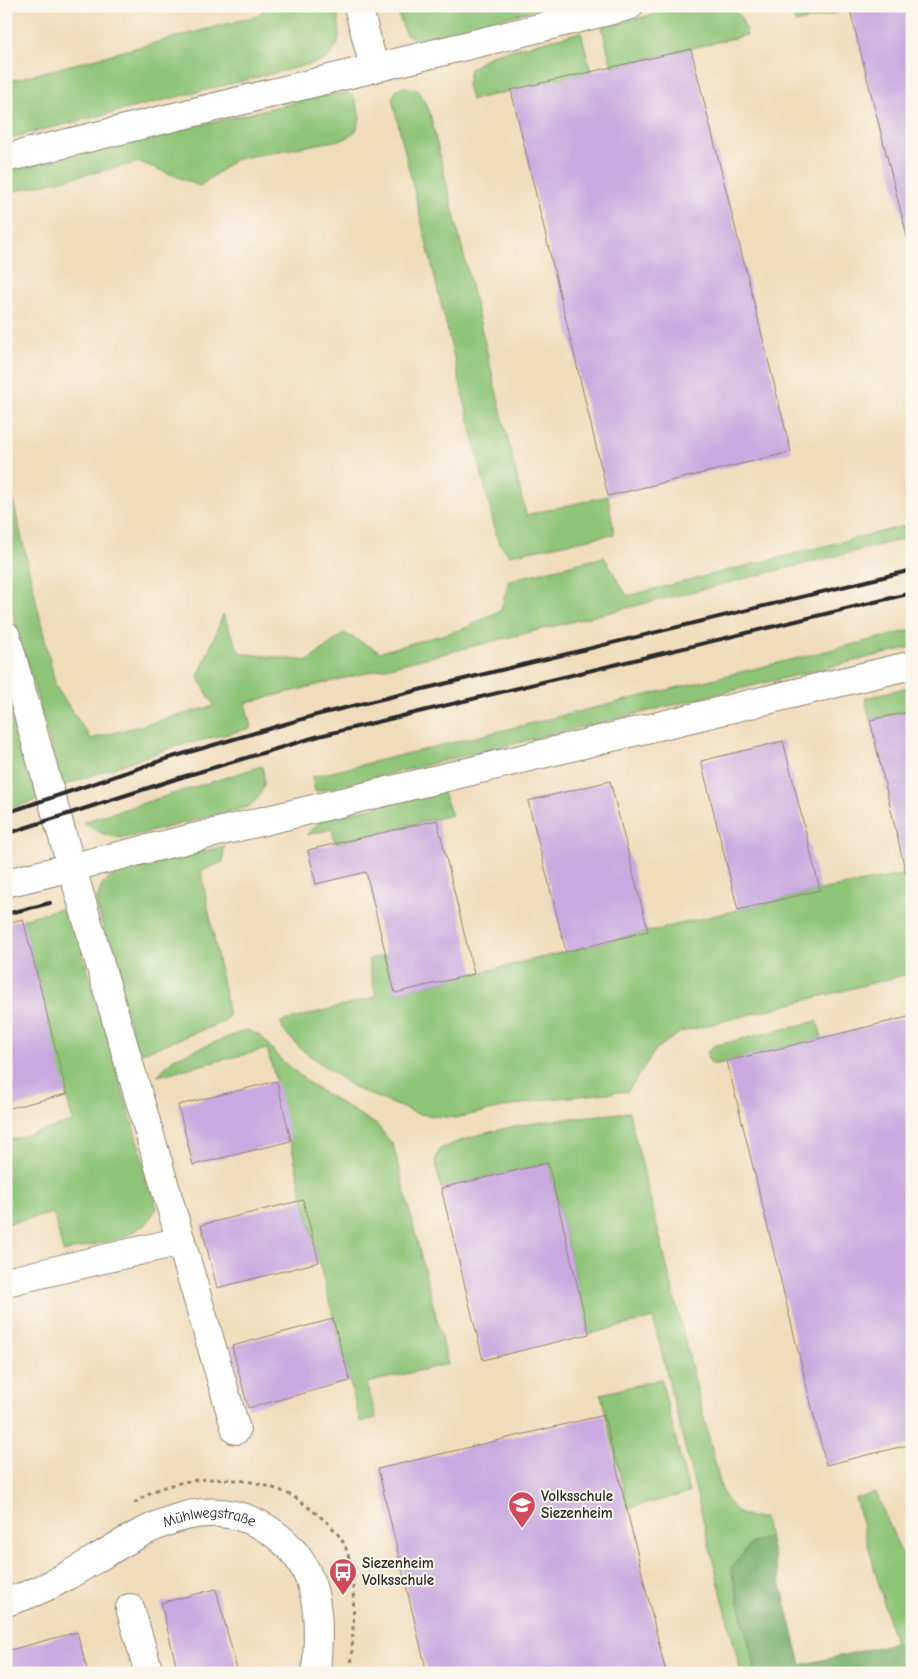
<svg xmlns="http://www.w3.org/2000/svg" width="918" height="1679" font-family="'Comic Neue',sans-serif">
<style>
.green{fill:#8ec477;stroke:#5c7851}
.forest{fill:#72aa68;stroke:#4e6a4a}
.building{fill:#c9a9df}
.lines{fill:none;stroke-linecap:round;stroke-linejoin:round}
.minor-casing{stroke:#8e8473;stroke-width:30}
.path{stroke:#8e8473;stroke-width:3;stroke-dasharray:4 4;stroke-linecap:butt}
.minor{stroke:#fff;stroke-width:28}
.rail{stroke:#2b2b2b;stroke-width:4}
.labels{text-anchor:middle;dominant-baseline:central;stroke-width:4;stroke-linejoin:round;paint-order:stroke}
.poi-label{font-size:15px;font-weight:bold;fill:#2b2b2b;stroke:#fbf7ec;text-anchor:start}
.street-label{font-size:15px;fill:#2b2b2b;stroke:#fbf7ec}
</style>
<rect width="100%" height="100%" fill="#fbf7ec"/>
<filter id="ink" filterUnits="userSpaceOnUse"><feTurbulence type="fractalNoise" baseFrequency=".02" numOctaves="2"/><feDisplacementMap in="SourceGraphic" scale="10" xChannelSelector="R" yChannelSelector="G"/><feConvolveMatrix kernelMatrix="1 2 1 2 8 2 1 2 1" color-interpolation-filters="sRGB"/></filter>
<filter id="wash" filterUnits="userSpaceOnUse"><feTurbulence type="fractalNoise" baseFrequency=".0096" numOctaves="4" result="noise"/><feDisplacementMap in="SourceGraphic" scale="20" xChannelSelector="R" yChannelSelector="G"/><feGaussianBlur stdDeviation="1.12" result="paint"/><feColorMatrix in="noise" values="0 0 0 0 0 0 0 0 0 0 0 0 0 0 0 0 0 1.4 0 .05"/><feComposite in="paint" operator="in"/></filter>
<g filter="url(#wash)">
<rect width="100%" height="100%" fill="#f0dcbb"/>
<path class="green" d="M268,6H336C339,31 346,44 323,61L6,139V82L257,16Z
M398,6H551L416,40L405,33L397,10Z
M688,6H731L742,19L747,35L612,67L602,27Z
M790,6H865L795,23Z
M581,32L591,72L471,100L467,85L470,69L491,55Z
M406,87L418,90L429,110L526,515L608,496L614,534L509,555L498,542L392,98L397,89Z
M347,93L355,98L360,118L356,131L345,139L236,159L200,186L140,162L6,193V172L330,94Z
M6,470L56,687L91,739L214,706L198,677L223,615L240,653L308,661L344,633L380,652L463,629L501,610L509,580L604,557L627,596L912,524V537L245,703L251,728L170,748L62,786L6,589Z
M912,630V647L315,792L312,777Z
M912,686V711L870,720L865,698Z
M6,688L38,800L6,809Z
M262,766C267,786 263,795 248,807L125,838C108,837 96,832 83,822Z
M442,791L452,815L335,843L332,829L306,835L321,820Z
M224,846L223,862L201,871L229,1016L221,1023L142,1053L135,1044L96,902L102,885L113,875Z
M912,873V973L681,1032L656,1049L628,1091L540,1100L455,1118L418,1114L356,1089L302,1050L283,1030L281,1022L376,997L368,960L386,955L395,993L820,890Z
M69,906L157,1208L147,1223L123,1238L63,1252L54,1213L6,1224V1141L73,1122L23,919Z
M817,1021L822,1038L718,1064H712L707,1058L708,1051L713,1046Z
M247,1030L261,1036L280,1059L314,1087L377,1125L393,1145L448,1364L367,1383L376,1418L360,1422C342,1348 321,1275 304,1201C292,1150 282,1099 267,1049L157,1076L174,1058Z
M629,1112L722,1491C735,1513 739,1517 764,1518L769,1537L750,1544L731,1569L756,1673H741L653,1318L589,1334L548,1163L441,1188L435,1161L440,1149C498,1123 566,1119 629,1112Z
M661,1379L689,1493L628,1508L601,1394Z
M876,1493L912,1578V1656L895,1643L855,1498Z"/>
<path class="forest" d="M769,1537L801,1665L895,1643L912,1656V1673H756L731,1569L750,1544Z"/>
<g id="blocks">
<path class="building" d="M865,6H912V256L850,10Z
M691,49L791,452L608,496L511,90Z
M912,711V873L906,874L870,720Z
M783,741L820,890L738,910L701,761Z
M610,781L648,931L566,952L528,801Z
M437,820L474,974L395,993L366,872L316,884L308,850Z
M23,919L67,1094L6,1109V923Z
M912,1016V1444L826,1465L727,1061Z
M277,1081L291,1141L193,1165L178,1105Z
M548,1163L589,1334L483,1360L441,1188Z
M303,1200L319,1262L217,1288L201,1225Z
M333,1319L350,1381L248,1408L232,1346Z
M604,1415L666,1673H427L378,1469Z
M216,1589L238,1673H178L161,1603Z
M77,1632L88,1673H6V1651Z"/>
</g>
</g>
<g filter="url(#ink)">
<use href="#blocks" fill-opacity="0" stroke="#8e8473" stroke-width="1"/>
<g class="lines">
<g class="minor-casing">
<g id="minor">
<path d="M358,6L374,67"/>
<path d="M6,158L629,6"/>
<path d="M6,636L57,817L236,1430"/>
<path d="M6,883L912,665"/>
<path d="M6,1282L181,1241"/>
<path id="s1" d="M6,1602C27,1596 46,1588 65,1577C130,1541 202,1479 276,1535C322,1570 320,1620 316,1673"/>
<path d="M130,1608L149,1673"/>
</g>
</g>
<path class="path" d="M134,1503C141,1499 147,1494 154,1491C194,1474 248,1475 288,1494C297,1498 306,1505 313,1511C325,1520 337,1530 344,1544C359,1575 352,1638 351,1673"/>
<use href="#minor" class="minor"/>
<path class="rail" d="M6,813L169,758L316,715L912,570
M6,834L179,778L319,736L912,593
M6,914L50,903"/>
</g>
</g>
<defs>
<g id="school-pin" transform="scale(1.4375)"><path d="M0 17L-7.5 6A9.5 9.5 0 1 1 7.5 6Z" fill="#d1495b" stroke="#fbf7ec"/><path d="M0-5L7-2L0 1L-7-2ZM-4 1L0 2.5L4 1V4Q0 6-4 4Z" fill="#fff"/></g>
<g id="bus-pin" transform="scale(1.4375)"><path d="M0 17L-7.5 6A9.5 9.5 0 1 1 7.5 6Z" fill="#d1495b" stroke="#fbf7ec"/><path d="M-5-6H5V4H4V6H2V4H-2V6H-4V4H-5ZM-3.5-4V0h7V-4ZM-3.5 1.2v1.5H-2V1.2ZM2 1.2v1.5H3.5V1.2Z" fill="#fff"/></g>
</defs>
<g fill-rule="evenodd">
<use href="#school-pin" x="522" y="1505"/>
<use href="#bus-pin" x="343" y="1572"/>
</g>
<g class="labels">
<g class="poi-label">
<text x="541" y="1496">Volksschule<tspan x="541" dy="17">Siezenheim</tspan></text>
<text x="362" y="1563">Siezenheim<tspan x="362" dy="17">Volksschule</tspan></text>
</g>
<g class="street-label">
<text stroke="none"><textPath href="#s1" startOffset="224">Mühlwegstraße</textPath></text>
</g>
</g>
<rect width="918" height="1679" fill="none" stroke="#fbf7ec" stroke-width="25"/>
</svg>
